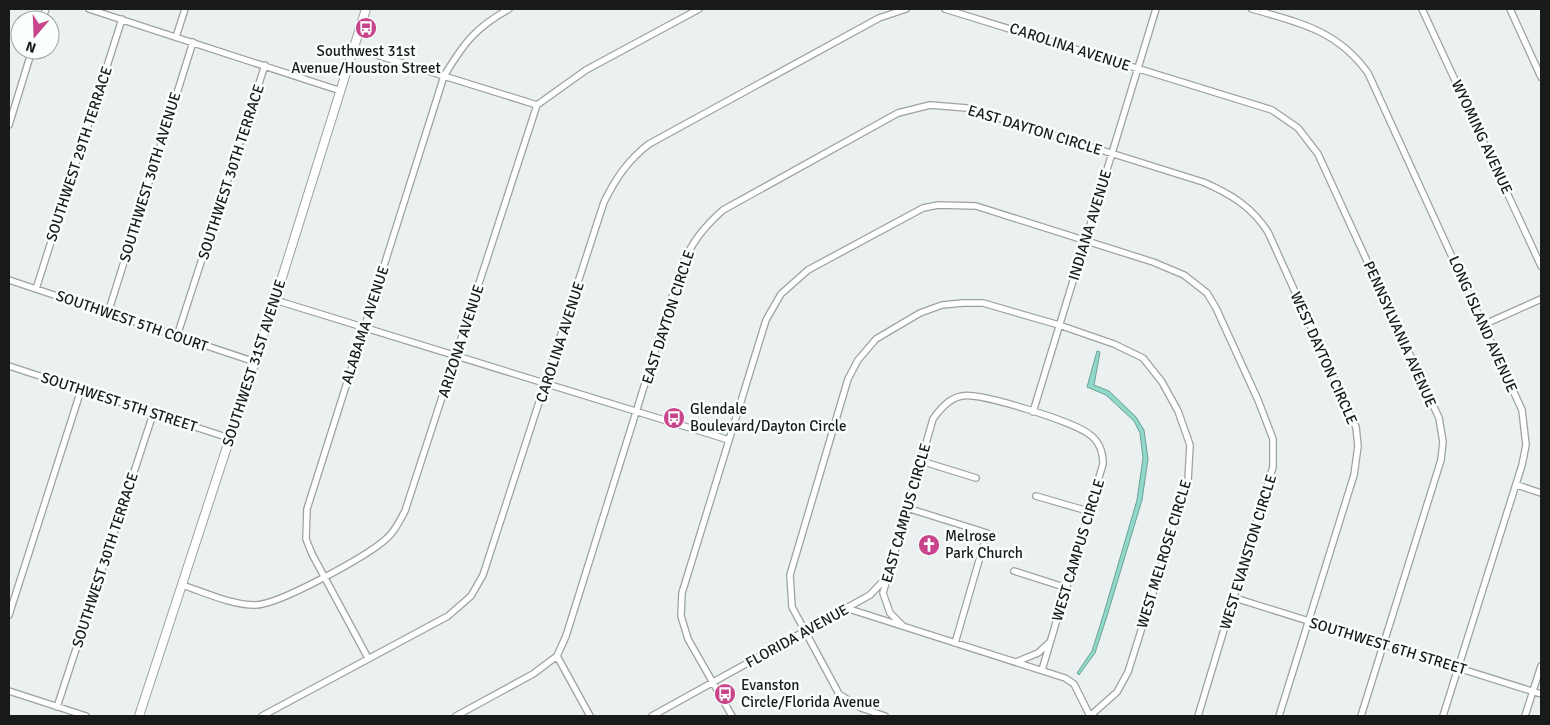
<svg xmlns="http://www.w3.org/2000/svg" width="1550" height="725" font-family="Signika,sans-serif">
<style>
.water{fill:#90d9ca;stroke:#6ca095}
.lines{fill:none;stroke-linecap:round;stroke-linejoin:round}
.street-casing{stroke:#9da2a1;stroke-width:8}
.secondary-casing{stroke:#9da2a1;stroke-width:10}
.street{stroke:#fff;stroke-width:5.5}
.secondary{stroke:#fff;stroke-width:8}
.labels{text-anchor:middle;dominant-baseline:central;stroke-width:5;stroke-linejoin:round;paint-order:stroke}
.street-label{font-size:15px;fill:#191b1a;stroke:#f9fffd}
.poi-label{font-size:15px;fill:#191b1a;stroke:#f9fffd;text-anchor:start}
</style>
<rect width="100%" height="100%" fill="#ebf1f0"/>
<path class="water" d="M1097,351L1100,352L1094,385L1109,391L1136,417L1144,430L1148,459L1142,500L1107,616L1095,653L1079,675L1077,673L1092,651L1103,616L1137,500L1143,458L1140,433L1134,421L1106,395L1087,387Z"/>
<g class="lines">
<g class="street-casing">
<path id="street" d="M89,9L341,91
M945,9L1272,110L1298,128L1318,154L1439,418L1443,442L1441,460L1361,716
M1252,9C1300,23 1337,30 1368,73L1522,410L1526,445L1522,465L1443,716
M1422,9L1541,266
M1510,9L1541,77
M42,20L46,9
M176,37L185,9
M354,48L537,105
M9,125L32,50
M9,280L255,362
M36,289L122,19
M275,300L729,440
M108,313L193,42
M1483,325L1541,299
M177,336L265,65
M9,366L229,438
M1033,412L1156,9
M921,461L976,478
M1517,485L1541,493
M1036,496L1091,512
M907,508L987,533L955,643
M1014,571L1067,588
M182,585C204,592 231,605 255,605C279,605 367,556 386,539C395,532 400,520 405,511L537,105L586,70L699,9
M1235,598L1541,694
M846,608L1065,678L1074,684L1090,716
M9,615L81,390
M903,626L890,613L883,593L933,419C940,409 949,398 962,396C980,392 1074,422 1089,434C1099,441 1103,452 1103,464L1042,670
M368,658L312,554L306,539L307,509L444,76C464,43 475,28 509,9
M1016,662L1038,653L1050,642
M9,691L86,716
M57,707L153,414
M262,716L448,616L471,596L483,575L604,202C616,178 628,160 649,144L879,18L906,9
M456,716L533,674L557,656
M590,716L557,656L566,636L682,265C693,241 703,228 723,210L898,113L930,105L967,108L1203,182C1231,194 1252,207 1268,232L1356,427L1358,446L1354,475L1279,716
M652,716L870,595L884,580
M732,716L688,639L681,616L682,593L766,320L781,294L808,270L923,208L938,205L976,206L1153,262L1184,275L1207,293L1216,308L1258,400L1273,439V467L1198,716
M885,716L861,708L839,694L792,607L790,575L848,379L858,360L876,339L920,313L942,305L963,303H983L1059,325L1114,344L1143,358L1162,382L1178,411L1190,445L1188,481L1128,672L1117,692L1090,716
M1525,716L1541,666"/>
</g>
<g class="secondary-casing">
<path id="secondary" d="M139,716L275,300L366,9"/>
</g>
<use href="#street" class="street"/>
<use href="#secondary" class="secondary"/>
</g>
<defs>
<g id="bus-disc" transform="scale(1.125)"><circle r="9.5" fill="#c8458b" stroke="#f9fffd"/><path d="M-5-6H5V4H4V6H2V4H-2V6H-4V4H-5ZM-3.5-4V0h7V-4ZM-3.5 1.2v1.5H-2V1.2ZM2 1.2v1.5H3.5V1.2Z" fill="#fff"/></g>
<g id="church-disc" transform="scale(1.125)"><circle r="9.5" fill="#c8458b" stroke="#f9fffd"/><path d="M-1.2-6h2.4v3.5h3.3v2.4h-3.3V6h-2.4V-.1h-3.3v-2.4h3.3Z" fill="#fff"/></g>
</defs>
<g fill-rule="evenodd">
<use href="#bus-disc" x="366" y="28"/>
<use href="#bus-disc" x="674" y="418"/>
<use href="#church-disc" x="929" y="545"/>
<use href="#bus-disc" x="725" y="694"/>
</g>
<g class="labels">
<g class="street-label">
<text transform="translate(1070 47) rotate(18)">CAROLINA AVENUE</text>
<text transform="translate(1035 130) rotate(17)">EAST DAYTON CIRCLE</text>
<text transform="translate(1482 137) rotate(65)">WYOMING AVENUE</text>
<text transform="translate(79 154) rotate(-72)">SOUTHWEST 29TH TERRACE</text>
<text transform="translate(231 172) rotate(-72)">SOUTHWEST 30TH TERRACE</text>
<text transform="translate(150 177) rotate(-73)">SOUTHWEST 30TH AVENUE</text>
<text transform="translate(1090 225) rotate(-73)">INDIANA AVENUE</text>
<text transform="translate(668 317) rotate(-72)">EAST DAYTON CIRCLE</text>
<text transform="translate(132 321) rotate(19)">SOUTHWEST 5TH COURT</text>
<text transform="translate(1483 324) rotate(66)">LONG ISLAND AVENUE</text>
<text transform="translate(365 325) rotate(-72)">ALABAMA AVENUE</text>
<text transform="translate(1400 334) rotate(66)">PENNSYLVANIA AVENUE</text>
<text transform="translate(461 341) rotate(-72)">ARIZONA AVENUE</text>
<text transform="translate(560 342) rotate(-72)">CAROLINA AVENUE</text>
<text transform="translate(1324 358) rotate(66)">WEST DAYTON CIRCLE</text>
<text transform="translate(254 363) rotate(-72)">SOUTHWEST 31ST AVENUE</text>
<text transform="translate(119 402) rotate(18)">SOUTHWEST 5TH STREET</text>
<text transform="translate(906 513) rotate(-74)">EAST CAMPUS CIRCLE</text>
<text transform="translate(1078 550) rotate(-73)">WEST CAMPUS CIRCLE</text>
<text transform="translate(1248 552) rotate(-73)">WEST EVANSTON CIRCLE</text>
<text transform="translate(1164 554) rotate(-73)">WEST MELROSE CIRCLE</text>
<text transform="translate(105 560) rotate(-72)">SOUTHWEST 30TH TERRACE</text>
<text transform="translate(797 636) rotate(-29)">FLORIDA AVENUE</text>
<text transform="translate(1388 646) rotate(17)">SOUTHWEST 6TH STREET</text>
</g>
<g class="poi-label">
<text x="366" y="51" text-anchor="middle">Southwest 31st<tspan x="366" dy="17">Avenue/Houston Street</tspan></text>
<text x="690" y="409">Glendale<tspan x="690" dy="17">Boulevard/Dayton Circle</tspan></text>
<text x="945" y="536">Melrose<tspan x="945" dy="17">Park Church</tspan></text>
<text x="741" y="685">Evanston<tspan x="741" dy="17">Circle/Florida Avenue</tspan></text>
</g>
</g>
<rect width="1550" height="725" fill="none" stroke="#191b1a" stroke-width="20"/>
<g transform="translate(35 35) rotate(199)"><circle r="24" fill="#f9fffd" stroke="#9fa4a2"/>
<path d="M0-4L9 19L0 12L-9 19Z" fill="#c8458b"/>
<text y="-8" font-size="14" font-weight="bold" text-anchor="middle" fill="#191b1a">N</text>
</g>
</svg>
